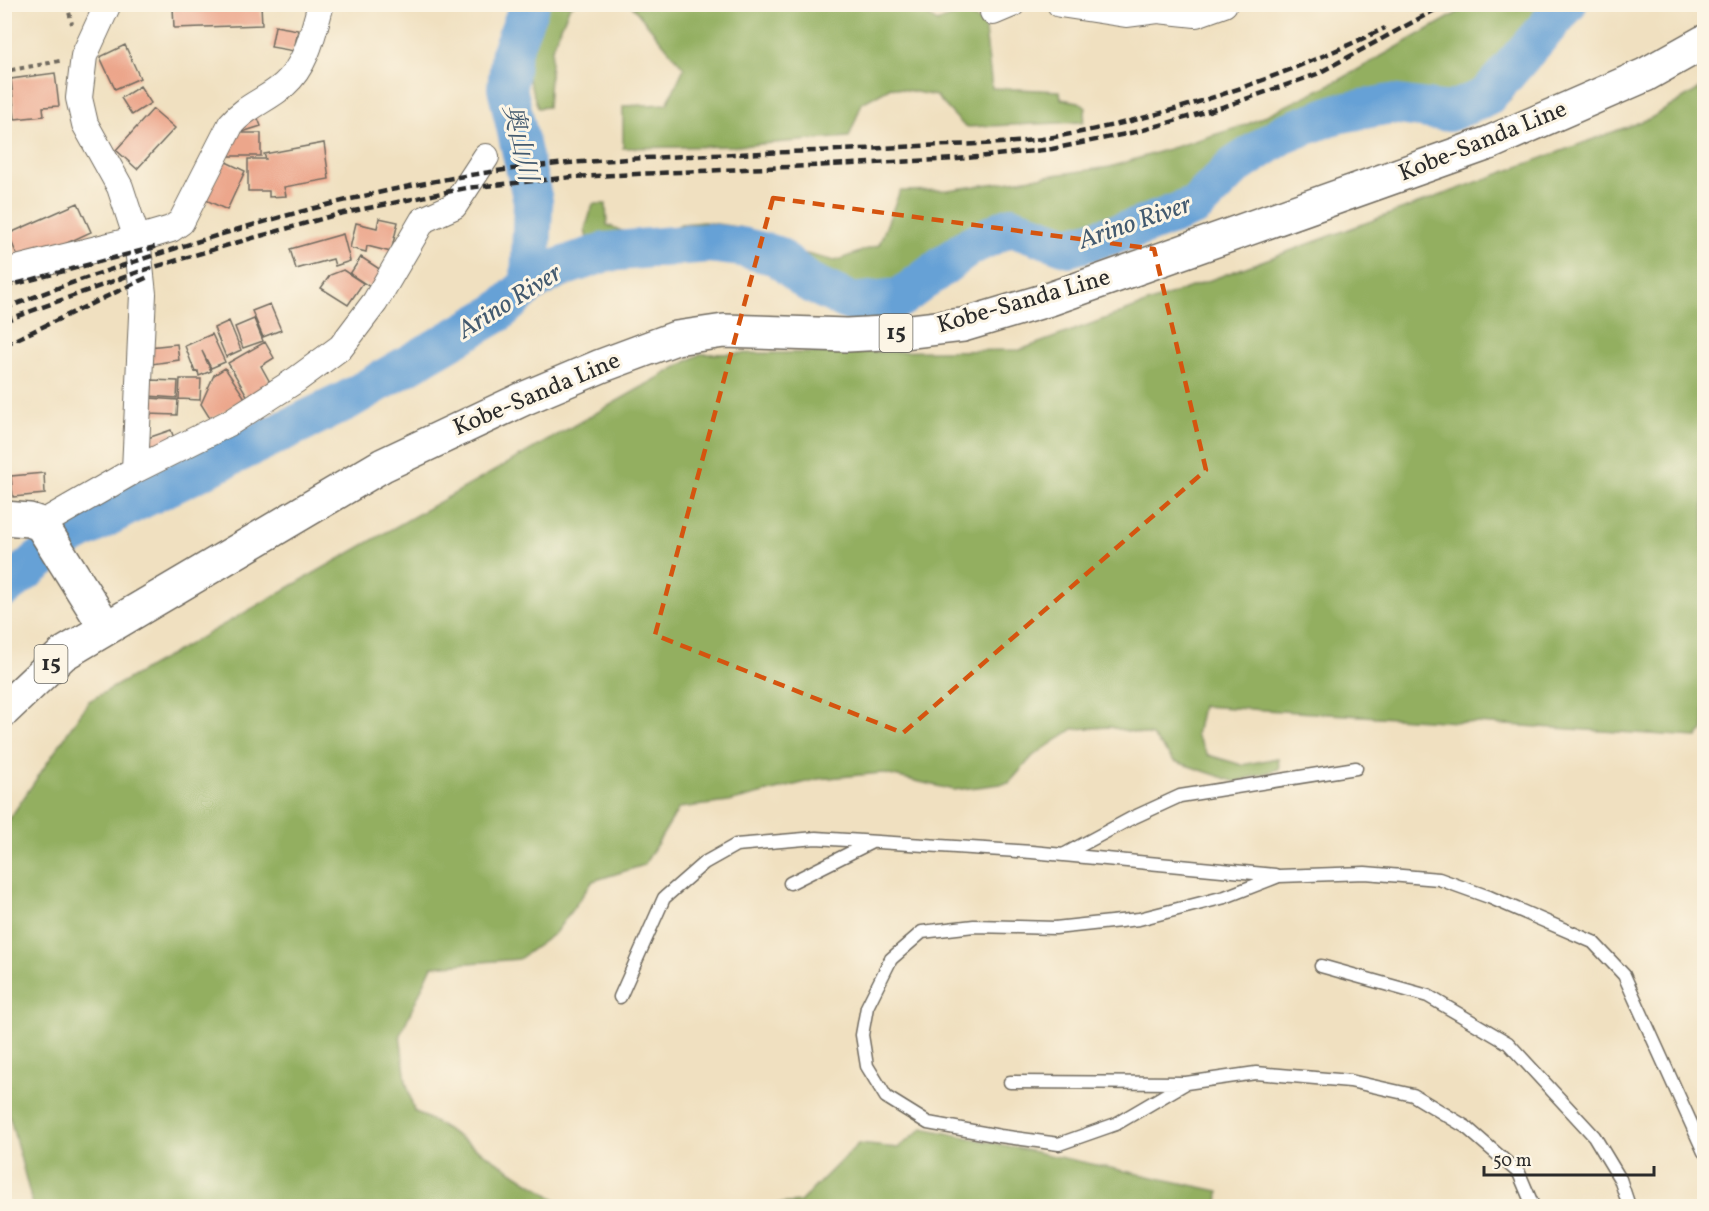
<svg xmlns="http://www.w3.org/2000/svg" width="1709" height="1211" font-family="Vollkorn,'Noto Serif JP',serif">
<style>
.forest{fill:#93af61;stroke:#5f6d46;stroke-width:1.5}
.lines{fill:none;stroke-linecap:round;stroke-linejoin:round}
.river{stroke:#66a1d6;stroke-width:40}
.building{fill:#eca68b}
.lane-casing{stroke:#706a5f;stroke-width:15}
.street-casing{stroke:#706a5f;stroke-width:28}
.primary-casing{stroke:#706a5f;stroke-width:36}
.path{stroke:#706a5f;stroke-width:4;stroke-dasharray:4.5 4.5;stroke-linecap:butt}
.lane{stroke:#fff;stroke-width:12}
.street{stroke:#fff;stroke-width:26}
.primary{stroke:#fff;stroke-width:33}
.rail{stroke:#2b2b2b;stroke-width:4.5;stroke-dasharray:9 4.5;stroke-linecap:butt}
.marked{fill:none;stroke:#d5540f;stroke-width:4.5;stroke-dasharray:12 8;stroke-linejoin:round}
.labels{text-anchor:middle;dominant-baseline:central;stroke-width:6;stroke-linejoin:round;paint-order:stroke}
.shield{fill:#fcf5e5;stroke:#6a6863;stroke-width:1.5}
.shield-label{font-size:22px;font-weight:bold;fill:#2b2b2b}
.street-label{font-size:24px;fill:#2b2b2b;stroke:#fcf5e5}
.water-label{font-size:26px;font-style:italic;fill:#435a6f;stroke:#fcf5e5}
</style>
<rect width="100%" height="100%" fill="#fcf5e5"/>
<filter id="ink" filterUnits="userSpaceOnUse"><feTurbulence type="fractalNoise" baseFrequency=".0167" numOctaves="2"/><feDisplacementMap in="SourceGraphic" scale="12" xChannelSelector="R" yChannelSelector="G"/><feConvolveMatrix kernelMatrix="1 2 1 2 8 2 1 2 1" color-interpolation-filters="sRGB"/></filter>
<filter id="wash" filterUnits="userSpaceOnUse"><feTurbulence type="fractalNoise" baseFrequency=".008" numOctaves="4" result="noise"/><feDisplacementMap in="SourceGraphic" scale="24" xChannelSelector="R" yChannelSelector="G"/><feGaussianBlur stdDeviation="1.35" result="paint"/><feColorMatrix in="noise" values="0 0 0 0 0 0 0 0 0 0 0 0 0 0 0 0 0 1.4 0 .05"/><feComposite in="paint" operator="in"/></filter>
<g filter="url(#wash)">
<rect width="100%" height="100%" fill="#f0e0c0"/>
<path class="forest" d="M540,5H574L570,6L552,48L548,107L538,108L522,60Z
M631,5H913L937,22L962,12L984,22L992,88L1060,91L1061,99L1079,102L1086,108L1083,122L965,127L936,96L891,87L862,103L849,137L736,146L623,148V106L667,104L684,68Z
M1471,5H1582L1515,83L1511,99L1477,119L1447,123L1393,118L1336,123L1276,148L1238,175L1217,205L1197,222L1085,259L1007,219L968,239L880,312H833L807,301L775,274L713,258L594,269L585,230L593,204H606L607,225L637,237L666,233L681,224L704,222L743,228L760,239L785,249L835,261L879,245L900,191L948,190L1110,167L1246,125L1343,78Z
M1704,86V730L1697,737L1202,706L1196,735L1208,755L1242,765L1278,758L1279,769L1236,782L1174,761L1152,736L1109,727L1073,729L1033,756L1009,783L954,790L881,773L818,779L729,802L679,808L644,865L593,881L555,933L519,959L432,966L400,1035L406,1081L414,1111L443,1127L566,1206H33L5,1099L4,827L89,701L700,354L1020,350L1651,118Z
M923,1128L1219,1191L1218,1206H756L800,1202L858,1144L898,1148Z"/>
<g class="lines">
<path class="river" d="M530,4L511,52L507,88L533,201L530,284
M4,588L69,537L131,504L346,401L499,312L530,284L556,269L606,252L708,243L741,247L777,256L808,282L853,303L900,298L970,246L1011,226L1069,247L1137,228L1195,206L1235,166L1285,133L1336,114L1391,104L1449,112L1486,97L1567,4"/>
</g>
<g id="blocks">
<path class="building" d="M167,4H261L262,25L174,28L173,7H167Z
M275,26L298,30L294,51L271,47Z
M125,45L140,78L115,89L100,57Z
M55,73L59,106L43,107L44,116L15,119L11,79Z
M140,86L151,103L132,115L121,98Z
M153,109L175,128L137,169L116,150Z
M257,116L261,126L242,132L238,122Z
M228,133H261V156H228Z
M324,143L329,179L284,187L286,196L269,197V191H248V159H266L264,154Z
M224,161L245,171L227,210L206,200Z
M78,203L91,232L21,264L8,234Z
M379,218L398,222L391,252L367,246L366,252L350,248L356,223L377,228Z
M343,234L350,261L335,266L333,259L296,269L290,249Z
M361,257L384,272L373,289L350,274Z
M343,270L363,283L348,305L321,288L330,275Z
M270,304L281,330L263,337L252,311Z
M254,319L263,341L243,348L235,327Z
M229,321L241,350L226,357L214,328Z
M212,334L225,362L211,368L202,351L211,371L199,376L198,371L195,372L185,346Z
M265,342L274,358L261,366L272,386L249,399L228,363Z
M177,344L179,360L152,364L149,347Z
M225,368L245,398L211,420L201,404L214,375Z
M180,379H201L200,400L179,399Z
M149,380L178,381L177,398L148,396Z
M149,398L178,400L177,415L148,414Z
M171,430L176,444L147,454L142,440Z
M44,473L45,494L13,497L11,476Z"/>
</g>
</g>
<g filter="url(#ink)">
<use href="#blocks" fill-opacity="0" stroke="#706a5f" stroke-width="1.5"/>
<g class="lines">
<g class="lane-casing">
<path id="lane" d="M1063,855L1130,819L1180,796L1356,768
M790,883L872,842
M1321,966L1428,996L1508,1043L1594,1136L1620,1179L1629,1206
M620,997L664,898L704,863L736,845L816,838L1032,852L1275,875
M1010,1082L1186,1083L1256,1073L1350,1081L1413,1095L1466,1127L1519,1173L1533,1206
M1186,1083L1116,1124L1059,1144L1000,1136L928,1123L886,1097L867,1066L862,1035L867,1007L891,959L922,932L974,926L1055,928L1139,919L1225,897L1279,876L1365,873L1439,879L1489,897L1593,942L1624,975L1704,1152"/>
</g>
<g class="street-casing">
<path id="street" d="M1060,4L1126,14L1158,10L1196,14L1224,4
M993,12L1012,4
M4,272L137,239L171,229L181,222L231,124C246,106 267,100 284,85C307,65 313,32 321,4
M135,470L229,423L296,380L341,347L375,302L423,220L454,206L486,157
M41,524L135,470L143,294L137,239L120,187L85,124L79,98L84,56L108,4"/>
</g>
<g class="primary-casing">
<path id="primary" d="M4,518L29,520L41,524L106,628
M4,710L63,654L383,465L523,399L601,366L676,338L724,331L847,335L903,332L963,325L1050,299L1489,143L1645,75L1704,42"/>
</g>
<path class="path" d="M67,4L72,24
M4,138L6,71L60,61"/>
<use href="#lane" class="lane"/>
<use href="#street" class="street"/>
<use href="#primary" class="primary"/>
<path class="rail" d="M4,287L155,247
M4,309C62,285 120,266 180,247C307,207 436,174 569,163C685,154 802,153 919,146C963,144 1010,145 1054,137C1170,117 1278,79 1385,28
M4,321L141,271L235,243L339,214L466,188L573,177L958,159L1052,149L1140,131L1229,105L1317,74L1446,4
M4,345L148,277"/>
</g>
</g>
<path class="marked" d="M773,198L1154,249L1206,470L903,733L655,635Z"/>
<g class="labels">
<g class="shield">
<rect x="879.5" y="314" width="33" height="38" rx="4.5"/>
<rect x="34.5" y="645" width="33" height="38" rx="4.5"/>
</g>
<g class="shield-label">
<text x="896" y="333">15</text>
<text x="51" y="664">15</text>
</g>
<g class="street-label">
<text transform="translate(1483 142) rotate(-22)">Kobe-Sanda Line</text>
<text transform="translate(1024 302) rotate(-16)">Kobe-Sanda Line</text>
<text transform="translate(537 395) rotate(-23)">Kobe-Sanda Line</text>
</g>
<g class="water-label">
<text transform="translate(519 143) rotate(77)">奥山川</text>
<text transform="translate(1135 223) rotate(-19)">Arino River</text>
<text transform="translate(510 302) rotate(-32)">Arino River</text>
</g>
</g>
<rect width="1709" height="1211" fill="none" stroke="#fcf5e5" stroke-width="24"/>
<path d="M1484 1166v9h170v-9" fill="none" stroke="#2b2b2b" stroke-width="3"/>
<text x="1493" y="1166" font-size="18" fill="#2b2b2b" stroke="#fcf5e5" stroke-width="4.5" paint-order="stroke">50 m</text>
</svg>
